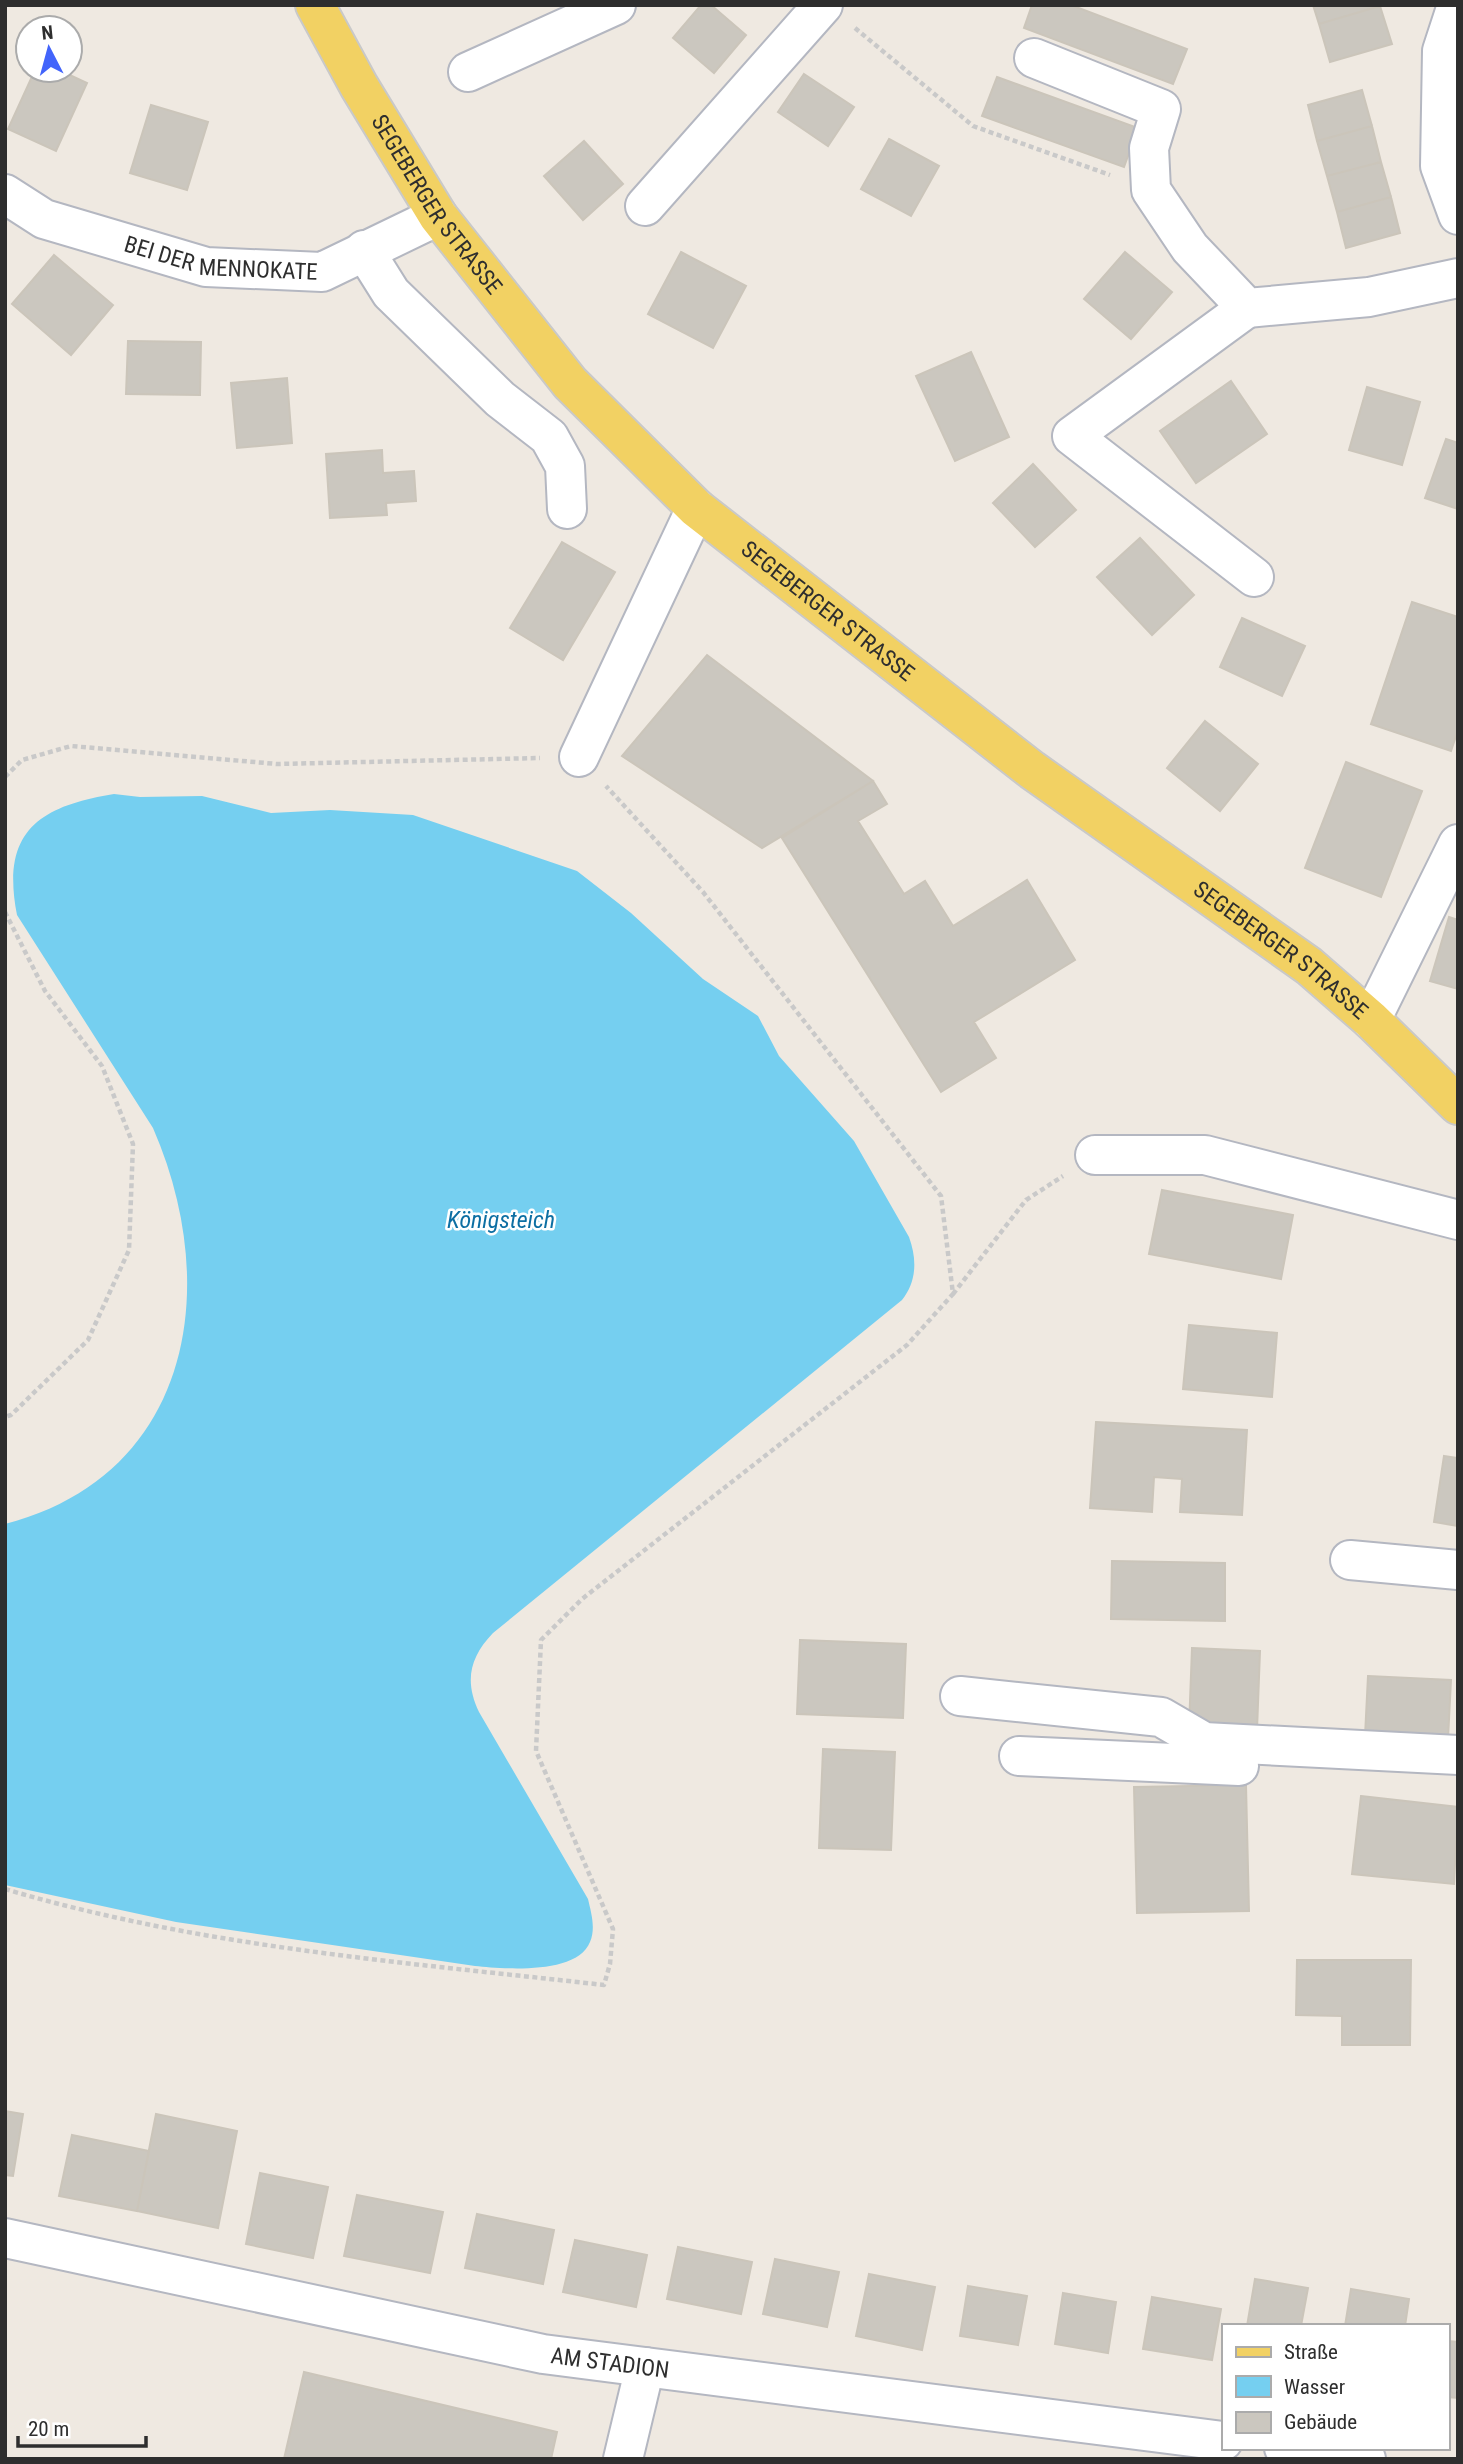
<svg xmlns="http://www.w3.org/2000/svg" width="1463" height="2464" font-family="'Roboto Condensed',sans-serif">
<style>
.water{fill:#75cff0}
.building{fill:#cbc7bf;stroke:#cbc5ba;stroke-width:2}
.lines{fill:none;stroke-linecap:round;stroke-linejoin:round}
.minor-casing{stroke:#b4b7c1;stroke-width:42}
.major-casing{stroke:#c9c9c9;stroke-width:42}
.path{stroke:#c9c9c9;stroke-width:4.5;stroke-dasharray:5 3.5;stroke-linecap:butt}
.minor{stroke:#fff;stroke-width:38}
.major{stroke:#f2d163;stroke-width:38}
.labels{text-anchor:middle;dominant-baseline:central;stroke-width:5;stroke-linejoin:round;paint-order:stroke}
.street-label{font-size:23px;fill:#2e2e2e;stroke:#fff}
.water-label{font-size:24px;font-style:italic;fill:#0d6fa3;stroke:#fff}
</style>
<rect width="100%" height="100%" fill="#efe9e1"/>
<path class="water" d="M114,794L140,797L202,796L271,813L330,810L413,815L577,871L631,913L703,979L758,1016L779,1056L854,1141L909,1237C917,1259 917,1281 902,1300L493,1633C470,1657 464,1681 479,1712L588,1899C591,1912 596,1928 590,1942C577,1975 504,1969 475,1966L176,1922L5,1885V1524C193,1475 222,1286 153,1128L17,915C0,829 42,806 114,794Z"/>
<path class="building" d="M701,5H711L746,35L714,73L673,38Z
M1032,5H1071L1187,49L1173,84L1024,28Z
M1313,5H1380V6L1319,24Z
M1380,6L1392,44L1330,62L1319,24Z
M35,70H59L87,83L56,151L8,129Z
M804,74L854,107L828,146L778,112Z
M997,77L1138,128L1124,167L982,116Z
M1362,90L1372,126L1317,141L1308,105Z
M151,105L208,122L187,190L130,173Z
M1372,126L1381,162L1327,176L1317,141Z
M889,139L939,166L911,216L861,189Z
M584,141L623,184L583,220L544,176Z
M1381,162L1391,197L1337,212L1327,176Z
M1391,197L1400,233L1346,248L1337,212Z
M681,252L746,286L713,348L648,314Z
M1125,252L1172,292L1131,339L1084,299Z
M54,255L113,305L71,355L12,304Z
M128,341L201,342L200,395L126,394Z
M971,352L1009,437L955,461L916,376Z
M287,378L292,443L237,448L231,383Z
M1231,381L1267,434L1196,483L1160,431Z
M1367,387L1420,402L1402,465L1349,450Z
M1446,439L1458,443V509L1425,498Z
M382,450L383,473L414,471L416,501L386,503L387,515L330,518L326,454Z
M1033,464L1076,510L1035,547L993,503Z
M1140,538L1194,595L1152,635L1097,577Z
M562,542L615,572L563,660L510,628Z
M1412,602L1458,617V730L1451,751L1371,724Z
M1242,618L1305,646L1282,696L1220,667Z
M707,655L873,781L762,848L622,756Z
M1205,721L1258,764L1220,811L1167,768Z
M1346,762L1422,791L1381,897L1305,868Z
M873,781L887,804L858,821L904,894L925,881L953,926L1027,880L1075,960L974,1022L996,1058L941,1092L782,838Z
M1449,917L1458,920V989L1430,981Z
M1162,1190L1293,1215L1281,1279L1149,1254Z
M1189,1325L1277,1333L1272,1397L1183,1389Z
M1096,1422L1247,1430L1242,1515L1180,1512L1182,1479L1154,1477L1152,1512L1090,1508Z
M1444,1456L1458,1458V1526L1434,1522Z
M1112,1561L1225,1563V1621L1111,1619Z
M800,1640L906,1644L903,1718L797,1714Z
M1192,1648L1260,1651L1257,1730L1189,1728Z
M1368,1676L1451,1680L1448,1739L1365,1736Z
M823,1749L895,1752L891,1850L819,1848Z
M1246,1785L1249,1911L1137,1913L1134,1787Z
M1361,1796L1458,1807L1454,1884L1352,1874Z
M1297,1960H1411L1410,2045H1342V2016L1296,2015Z
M5,2111L23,2114L13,2176L5,2175Z
M156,2114L237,2131L218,2228L137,2211Z
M72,2135L149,2151L137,2211L59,2196Z
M260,2173L328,2187L313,2258L246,2244Z
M357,2195L443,2212L430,2273L344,2256Z
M477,2214L554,2230L543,2284L465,2268Z
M575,2240L647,2255L636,2307L563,2292Z
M678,2247L752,2262L741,2314L667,2299Z
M775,2259L839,2272L827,2327L763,2314Z
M869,2274L935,2287L922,2350L856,2336Z
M1255,2279L1308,2288L1301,2326H1247Z
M968,2286L1027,2296L1018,2345L960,2336Z
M1351,2289L1409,2299L1405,2326H1345Z
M1063,2293L1116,2302L1108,2353L1055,2344Z
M1152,2297L1221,2309L1212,2360L1143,2349Z
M1447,2341L1458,2342V2398L1447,2397Z
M304,2372L557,2432L551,2459H284Z"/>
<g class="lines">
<g class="minor-casing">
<g id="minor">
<path d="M1457,5L1442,51L1440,166L1458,215"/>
<path d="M1034,58L1161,109L1149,148L1151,190L1190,248L1247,308L1369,297L1458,278"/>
<path d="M468,72L616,5"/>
<path id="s1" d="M5,194L44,219L206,267L322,272L438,216"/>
<path d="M645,206L823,5"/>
<path d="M364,250L391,293L500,399L549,437L565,466L567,509"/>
<path d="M1247,308L1072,436L1254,577"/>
<path d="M579,757L696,508"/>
<path d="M1371,1020L1458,844"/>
<path d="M1095,1155H1205L1458,1220"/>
<path d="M1350,1560L1458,1570"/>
<path d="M960,1696L1161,1717L1204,1742L1458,1755"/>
<path d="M1019,1756L1239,1766"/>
<path id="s2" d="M5,2238L543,2354L1223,2441"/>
<path d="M1284,2448L1366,2459"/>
<path d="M623,2459L645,2367"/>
</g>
</g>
<g class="major-casing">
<g id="major">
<path id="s3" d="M315,5L359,86L438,216L570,383L696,508L1032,770L1309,966L1371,1020L1458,1105"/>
</g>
</g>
<path class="path" d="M855,28L973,126L1110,175
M5,777L22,760L71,746L277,764L540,758
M5,912L45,991L102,1066L133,1144L129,1250L88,1340L11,1415L5,1417
M953,1294L1026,1200L1063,1176
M5,1889C200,1947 402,1962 604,1985L610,1964L613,1929L536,1751L541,1640L582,1599L907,1345L953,1294L941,1196L703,892L606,786"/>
<use href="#minor" class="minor"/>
<use href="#major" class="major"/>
</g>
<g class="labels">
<g class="street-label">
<text stroke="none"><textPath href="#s3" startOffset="234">SEGEBERGER STRASSE</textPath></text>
<text stroke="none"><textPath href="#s1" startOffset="229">BEI DER MENNOKATE</textPath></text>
<text stroke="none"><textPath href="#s3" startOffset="802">SEGEBERGER STRASSE</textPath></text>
<text stroke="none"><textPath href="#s3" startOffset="1368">SEGEBERGER STRASSE</textPath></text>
<text stroke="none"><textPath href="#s2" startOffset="618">AM STADION</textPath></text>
</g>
<g class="water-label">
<text x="501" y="1220">Königsteich</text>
</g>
</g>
<rect width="1463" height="2464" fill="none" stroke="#2e2e2e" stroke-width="14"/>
<rect x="1222" y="2324" width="228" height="126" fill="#ffffff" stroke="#ababab" stroke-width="2"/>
<rect x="1236" y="2347" width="35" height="10" fill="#f2d163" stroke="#ababab" stroke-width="2"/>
<text x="1284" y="2359" font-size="21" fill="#2e2e2e">Straße</text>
<rect x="1236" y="2376" width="35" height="21" fill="#75cff0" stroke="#ababab" stroke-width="2"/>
<text x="1284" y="2394" font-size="21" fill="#2e2e2e">Wasser</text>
<rect x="1236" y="2412" width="35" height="21" fill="#cbc7bf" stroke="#ababab" stroke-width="2"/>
<text x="1284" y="2429" font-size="21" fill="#2e2e2e">Gebäude</text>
<g transform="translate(49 49) rotate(354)"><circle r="33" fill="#ffffff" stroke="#ababab" stroke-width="2"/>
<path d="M0-5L12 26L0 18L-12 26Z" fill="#4264fb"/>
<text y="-10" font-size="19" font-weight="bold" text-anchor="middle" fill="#2e2e2e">N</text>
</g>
<path d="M18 2436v10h128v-10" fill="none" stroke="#2e2e2e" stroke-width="3.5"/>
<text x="28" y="2436" font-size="21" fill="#2e2e2e" stroke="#ffffff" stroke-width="5" paint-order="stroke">20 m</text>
</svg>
